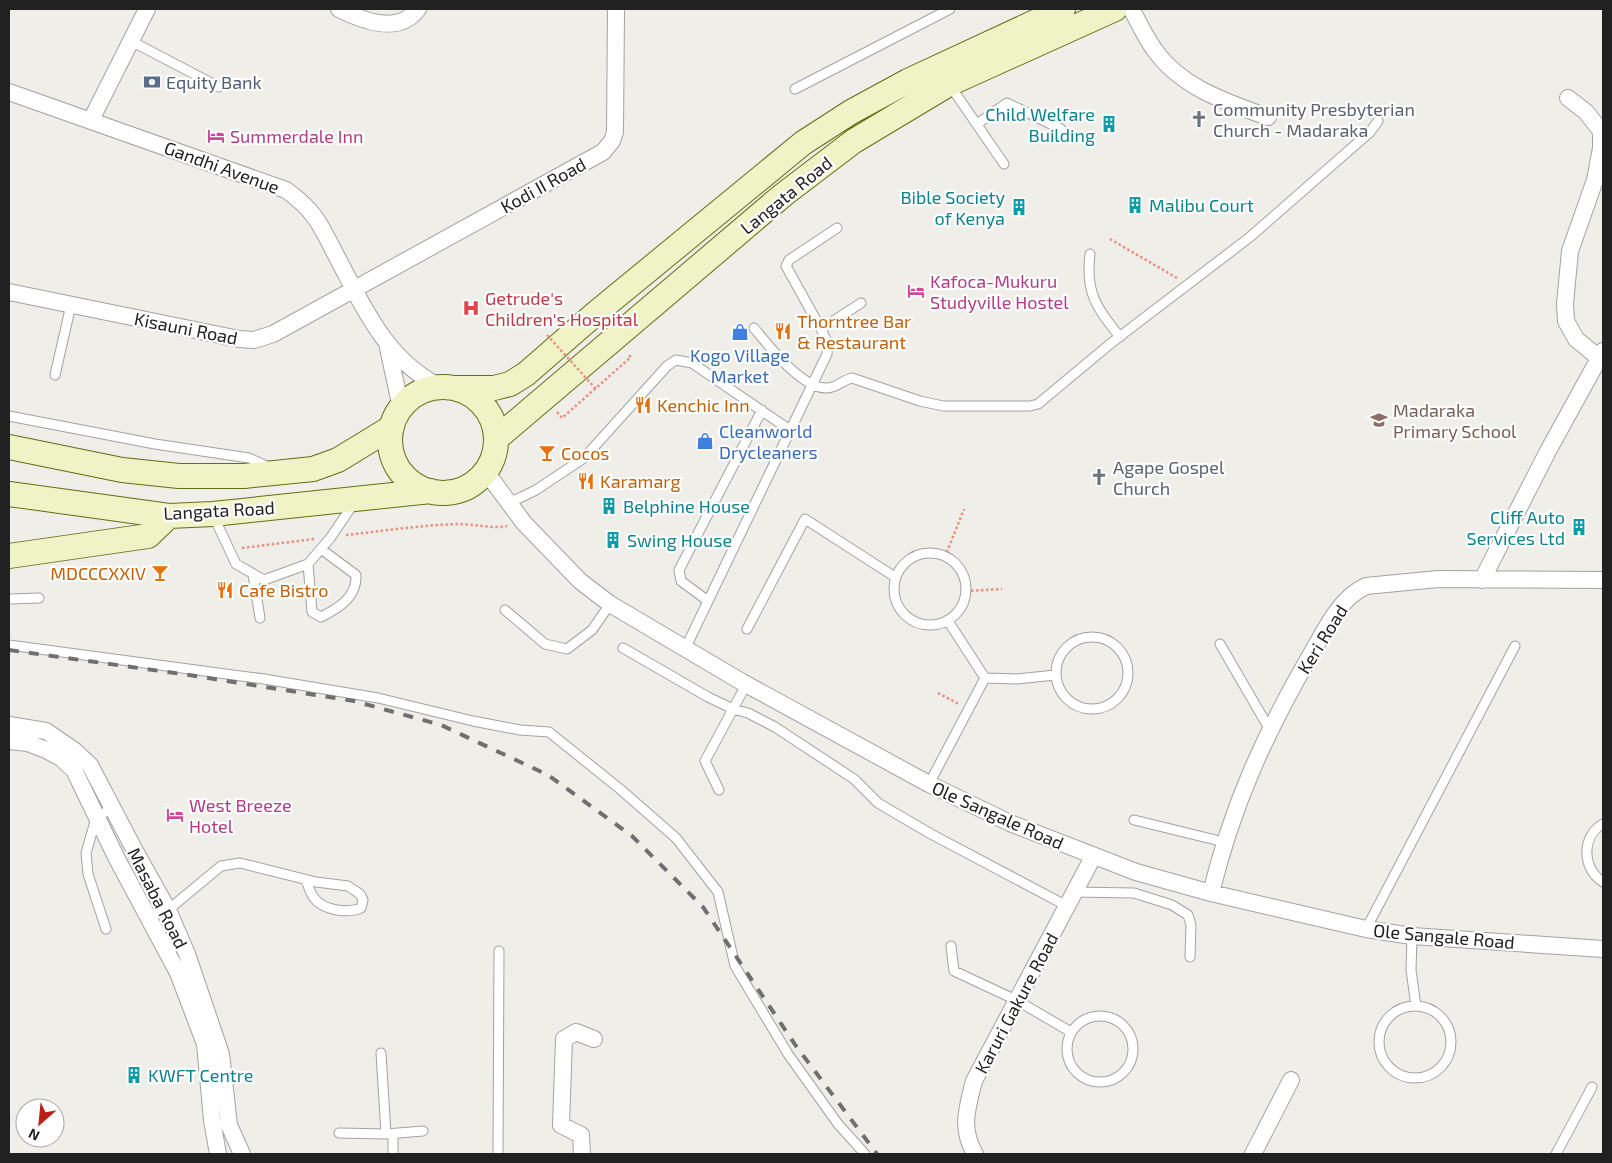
<svg xmlns="http://www.w3.org/2000/svg" width="1612" height="1163" font-family="'Exo 2',sans-serif">
<style>
.lines{fill:none;stroke-linecap:round;stroke-linejoin:round}
.service-casing{stroke:#a2a2a2;stroke-width:11}
.minor-casing{stroke:#a2a2a2;stroke-width:18}
.secondary-casing{stroke:#616e13;stroke-width:26}
.path{stroke:#ea8f80;stroke-width:2.5;stroke-dasharray:2.5 2.5;stroke-linecap:butt}
.service{stroke:#fff;stroke-width:9}
.minor{stroke:#fff;stroke-width:16}
.secondary{stroke:#eff3c5;stroke-width:24}
.rail{stroke:#6f6f6f;stroke-width:4;stroke-dasharray:10 10;stroke-linecap:butt}
.path-bridge{stroke:#ea8f80;stroke-width:2.5;stroke-dasharray:2.5 2.5;stroke-linecap:butt}
.labels{text-anchor:middle;dominant-baseline:central;stroke-width:4.5;stroke-linejoin:round;paint-order:stroke}
.service-label{font-size:18px;fill:#4e5e75;stroke:#fff;text-anchor:start}
.worship-label{font-size:18px;fill:#5b616d;stroke:#fff;text-anchor:start}
.culture-label{font-size:18px;fill:#0d838f;stroke:#fff;text-anchor:start}
.hotel-label{font-size:18px;fill:#b23c85;stroke:#fff;text-anchor:start}
.street-label{font-size:18px;fill:#212121;stroke:#fff}
.health-label{font-size:18px;fill:#be3a42;stroke:#fff;text-anchor:start}
.food-label{font-size:18px;fill:#c56008;stroke:#fff;text-anchor:start}
.shop-label{font-size:18px;fill:#366cbe;stroke:#fff}
.education-label{font-size:18px;fill:#785e54;stroke:#fff;text-anchor:start}
</style>
<rect width="100%" height="100%" fill="#f0eee9"/>
<g class="lines">
<g class="service-casing">
<path id="service" d="M131,41L219,87
M949,84L1004,164
M795,89L950,9
M977,124L1007,103L1061,129
M1090,254C1085,293 1097,308 1120,337
M754,328C769,346 802,389 827,388C836,388 843,380 852,378L920,401L943,406H1030L1038,404L1110,344L1250,237L1370,132L1378,121
M821,329L786,266L789,260L837,228
M55,375L71,305
M9,416L155,444L249,458L271,468
M507,504L536,490L584,458L667,366L676,360L692,363L790,430
M213,515L236,564L264,580L308,564L331,537L354,503
M894 589a36 36 0 1 1 72 0a36 36 0 1 1-72 0Z
M308,564L312,612L321,617C339,608 357,597 356,575L321,549
M253,575L260,618
M9,599L39,598
M708,601L681,581L679,570L762,410
M505,610L545,644L567,649L592,630L610,604
M948,621L985,678
M747,629L805,519L895,577
M1056 673a36 36 0 1 1 72 0a36 36 0 1 1-72 0Z
M1220,644L1270,730
M9,645L264,679L378,698L473,721L520,730L549,732L620,789L676,838L718,892L735,966L788,1054L838,1124L865,1154
M623,648L708,697L733,709L748,713L775,727L854,779L878,803L931,834L1067,906
M685,649L827,354L828,344L821,329L861,303
M985,678L1017,679L1055,675
M929,784L985,678
M719,790L705,761L746,685
M1134,820L1224,842
M1603,824C1581,836 1582,869 1603,882
M1074,892L1134,893L1172,905L1188,915L1191,925L1190,957
M149,916L168,910L221,866L240,863L316,882L348,886L360,894L363,900L361,908C347,914 323,910 314,898C310,893 308,885 306,880
M106,929L88,874L86,853L96,818L112,808
M1366,929L1515,646
M1412,936L1411,970L1416,1006
M951,946L954,971L1016,1000L1071,1032
M1379 1042a36 36 0 1 1 72 0a36 36 0 1 1-72 0Z
M1067 1049a33 33 0 1 1 66 0a33 33 0 1 1-66 0Z
M381,1053L386,1134
M339,1133L386,1134L423,1131
M393,1134V1154
M498,1154L499,951
M1556,1154L1592,1087"/>
</g>
<g class="minor-casing">
<path id="minor" d="M339,9C363,21 399,35 418,9
M1131,9C1139,22 1145,37 1154,49C1180,87 1226,102 1268,117
M9,92L286,190C317,212 321,227 338,259C365,310 386,359 440,387
M1568,98L1586,112L1601,131V148L1595,180L1570,251L1565,304L1566,321L1576,339L1599,358
M91,120L147,9
M9,292L239,339L254,340L273,334L603,152L612,141L615,132L616,9
M388,348L401,408
M486,472L524,523L580,581L610,604L742,682L929,784L1010,823L1136,872L1211,893L1366,929L1412,936L1603,949
M1482,580L1548,451L1603,351
M9,725L46,731L75,751L90,765L135,851L168,910L187,954L221,1054L229,1125L242,1154
M9,741L28,743L46,750L61,758L74,770L116,857L178,973L205,1044L212,1120L218,1154
M1211,893C1232,806 1265,734 1310,656C1325,631 1338,599 1366,586L1438,579L1603,580
M582,1154L581,1135L561,1125L564,1039L576,1032L594,1039
M975,1154C960,1128 967,1109 974,1081L1093,857
M1253,1154L1291,1080"/>
</g>
<g class="secondary-casing">
<path id="secondary" d="M390 440a53 53 0 1 1 106 0a53 53 0 1 1-106 0Z
M455,388H494L510,384L526,374L596,313L803,143L851,112L908,81L1063,9
M496,439L783,195L854,141L949,84L1115,9
M9,447L122,470L179,476H244L313,469L338,460L392,427
M9,494L169,516L213,514L431,491
M9,556L148,536L169,516"/>
</g>
<path class="path" d="M1110,239L1177,278
M557,412L562,418L631,357L627,354
M346,535C383,531 421,525 458,524C474,524 492,529 507,526
M242,548L314,539
M945,557L964,509
M966,591L1002,589
M938,693L959,704"/>
<use href="#service" class="service"/>
<use href="#minor" class="minor"/>
<use href="#secondary" class="secondary"/>
<path class="rail" d="M9,650L189,675L354,701L441,725L548,775L632,836L703,907L796,1046L877,1154"/>
<path class="path-bridge" d="M547,335L596,389"/>
</g>
<defs>
<g id="bank-bare" transform="scale(1.35)"><path d="M-6-4H6V4H-6ZM0-2.3a2.3 2.3 0 1 0 0 4.6a2.3 2.3 0 1 0 0-4.6Z" fill="#5c6f8a" stroke="#fff" stroke-width="2.5" paint-order="stroke"/></g>
<g id="church-bare" transform="scale(1.35)"><path d="M-1.2-6h2.4v3.5h3.3v2.4h-3.3V6h-2.4V-.1h-3.3v-2.4h3.3Z" fill="#6b7280" stroke="#fff" stroke-width="2.5" paint-order="stroke"/></g>
<g id="building-bare" transform="scale(1.35)"><path d="M-4-6H4V6H1V3H-1V6H-4ZM-2.5-4.3h1.7v1.8h-1.7ZM.8-4.3h1.7v1.8H.8ZM-2.5-1h1.7V.8h-1.7ZM.8-1h1.7V.8H.8Z" fill="#0f9aa8" stroke="#fff" stroke-width="2.5" paint-order="stroke"/></g>
<g id="hotel-bare" transform="scale(1.35)"><path d="M-6-4.5h1.5V1H6V5H4.5V3h-9V5H-6ZM-4 0a1.8 1.8 0 1 1 3.6 0ZM.5 0V-2.5h3Q6-2.5 6 0Z" fill="#d1479c" stroke="#fff" stroke-width="2.5" paint-order="stroke"/></g>
<g id="hospital-bare" transform="scale(1.35)"><path d="M-5-5h3v3.5h4V-5h3V5h-3V1.5h-4V5h-3Z" fill="#e0444e" stroke="#fff" stroke-width="2.5" paint-order="stroke"/></g>
<g id="restaurant-bare" transform="scale(1.35)"><path d="M-5-6h1v4h1v-4h1v4h1v-4h1v5L-1.5 .5V6h-2V.5L-5-1ZM5-6V6H3V1.5H1.5Q1.5-4 5-6Z" fill="#e8710a" stroke="#fff" stroke-width="2.5" paint-order="stroke"/></g>
<g id="shop-bare" transform="scale(1.35)"><path d="M-5-2.5h2.3a2.7 3.5 0 0 1 5.4 0H5L5.5 6h-11ZM-1.5-2.5h3a1.5 2.3 0 0 0-3 0Z" fill="#3f7fe0" stroke="#fff" stroke-width="2.5" paint-order="stroke"/></g>
<g id="school-bare" transform="scale(1.35)"><path d="M0-5L7-2L0 1L-7-2ZM-4 1L0 2.5L4 1V4Q0 6-4 4Z" fill="#8d6e63" stroke="#fff" stroke-width="2.5" paint-order="stroke"/></g>
<g id="bar-bare" transform="scale(1.35)"><path d="M-6-5H6L.8 .8V4.5H3.5V6h-7V4.5H-.8V.8Z" fill="#e8710a" stroke="#fff" stroke-width="2.5" paint-order="stroke"/></g>
</defs>
<g fill-rule="evenodd">
<use href="#bank-bare" x="152" y="82"/>
<use href="#church-bare" x="1199" y="119"/>
<use href="#building-bare" x="1109" y="124"/>
<use href="#hotel-bare" x="216" y="136"/>
<use href="#building-bare" x="1135" y="205"/>
<use href="#building-bare" x="1019" y="207"/>
<use href="#hotel-bare" x="916" y="291"/>
<use href="#hospital-bare" x="471" y="308"/>
<use href="#restaurant-bare" x="783" y="331"/>
<use href="#shop-bare" x="740" y="332"/>
<use href="#restaurant-bare" x="643" y="405"/>
<use href="#school-bare" x="1379" y="420"/>
<use href="#shop-bare" x="705" y="441"/>
<use href="#bar-bare" x="547" y="453"/>
<use href="#church-bare" x="1099" y="477"/>
<use href="#restaurant-bare" x="586" y="481"/>
<use href="#building-bare" x="609" y="506"/>
<use href="#building-bare" x="1579" y="527"/>
<use href="#building-bare" x="613" y="540"/>
<use href="#bar-bare" x="160" y="573"/>
<use href="#restaurant-bare" x="225" y="590"/>
<use href="#hotel-bare" x="175" y="815"/>
<use href="#building-bare" x="134" y="1075"/>
</g>
<g class="labels">
<g class="service-label">
<text x="166" y="82">Equity Bank</text>
</g>
<g class="worship-label">
<text x="1213" y="109">Community Presbyterian<tspan x="1213" dy="21">Church - Madaraka</tspan></text>
<text x="1113" y="467">Agape Gospel<tspan x="1113" dy="21">Church</tspan></text>
</g>
<g class="culture-label">
<text x="1095" y="114" text-anchor="end">Child Welfare<tspan x="1095" dy="21">Building</tspan></text>
<text x="1005" y="197" text-anchor="end">Bible Society<tspan x="1005" dy="21">of Kenya</tspan></text>
<text x="1149" y="205">Malibu Court</text>
<text x="623" y="506">Belphine House</text>
<text x="1565" y="517" text-anchor="end">Cliff Auto<tspan x="1565" dy="21">Services Ltd</tspan></text>
<text x="627" y="540">Swing House</text>
<text x="148" y="1075">KWFT Centre</text>
</g>
<g class="hotel-label">
<text x="230" y="136">Summerdale Inn</text>
<text x="930" y="281">Kafoca-Mukuru<tspan x="930" dy="21">Studyville Hostel</tspan></text>
<text x="189" y="805">West Breeze<tspan x="189" dy="21">Hotel</tspan></text>
</g>
<g class="street-label">
<text transform="translate(222 167) rotate(20)">Gandhi Avenue</text>
<text transform="translate(543 185) rotate(-29)">Kodi II Road</text>
<text transform="translate(786 195) rotate(-39)">Langata Road</text>
<text transform="translate(186 328) rotate(11)">Kisauni Road</text>
<text transform="translate(219 510) rotate(-3)">Langata Road</text>
<text transform="translate(1322 639) rotate(-58)">Keri Road</text>
<text transform="translate(998 815) rotate(24)">Ole Sangale Road</text>
<text transform="translate(158 898) rotate(63)">Masaba Road</text>
<text transform="translate(1444 936) rotate(5)">Ole Sangale Road</text>
<text transform="translate(1016 1003) rotate(-62)">Karuri Gakure Road</text>
</g>
<g class="health-label">
<text x="485" y="298">Getrude's<tspan x="485" dy="21">Children's Hospital</tspan></text>
</g>
<g class="food-label">
<text x="797" y="321">Thorntree Bar<tspan x="797" dy="21">&amp; Restaurant</tspan></text>
<text x="657" y="405">Kenchic Inn</text>
<text x="561" y="453">Cocos</text>
<text x="600" y="481">Karamarg</text>
<text x="146" y="573" text-anchor="end">MDCCCXXIV</text>
<text x="239" y="590">Cafe Bistro</text>
</g>
<g class="shop-label">
<text x="740" y="355">Kogo Village<tspan x="740" dy="21">Market</tspan></text>
<text x="719" y="431" text-anchor="start">Cleanworld<tspan x="719" dy="21">Drycleaners</tspan></text>
</g>
<g class="education-label">
<text x="1393" y="410">Madaraka<tspan x="1393" dy="21">Primary School</tspan></text>
</g>
</g>
<rect width="1612" height="1163" fill="none" stroke="#212121" stroke-width="20"/>
<g transform="translate(40 1123) rotate(207)"><circle r="24" fill="#ffffff" stroke="#a6a6a6"/>
<path d="M0-4L9 19L0 12L-9 19Z" fill="#ba1e18"/>
<text y="-8" font-size="14" font-weight="bold" text-anchor="middle" fill="#212121">N</text>
</g>
</svg>
